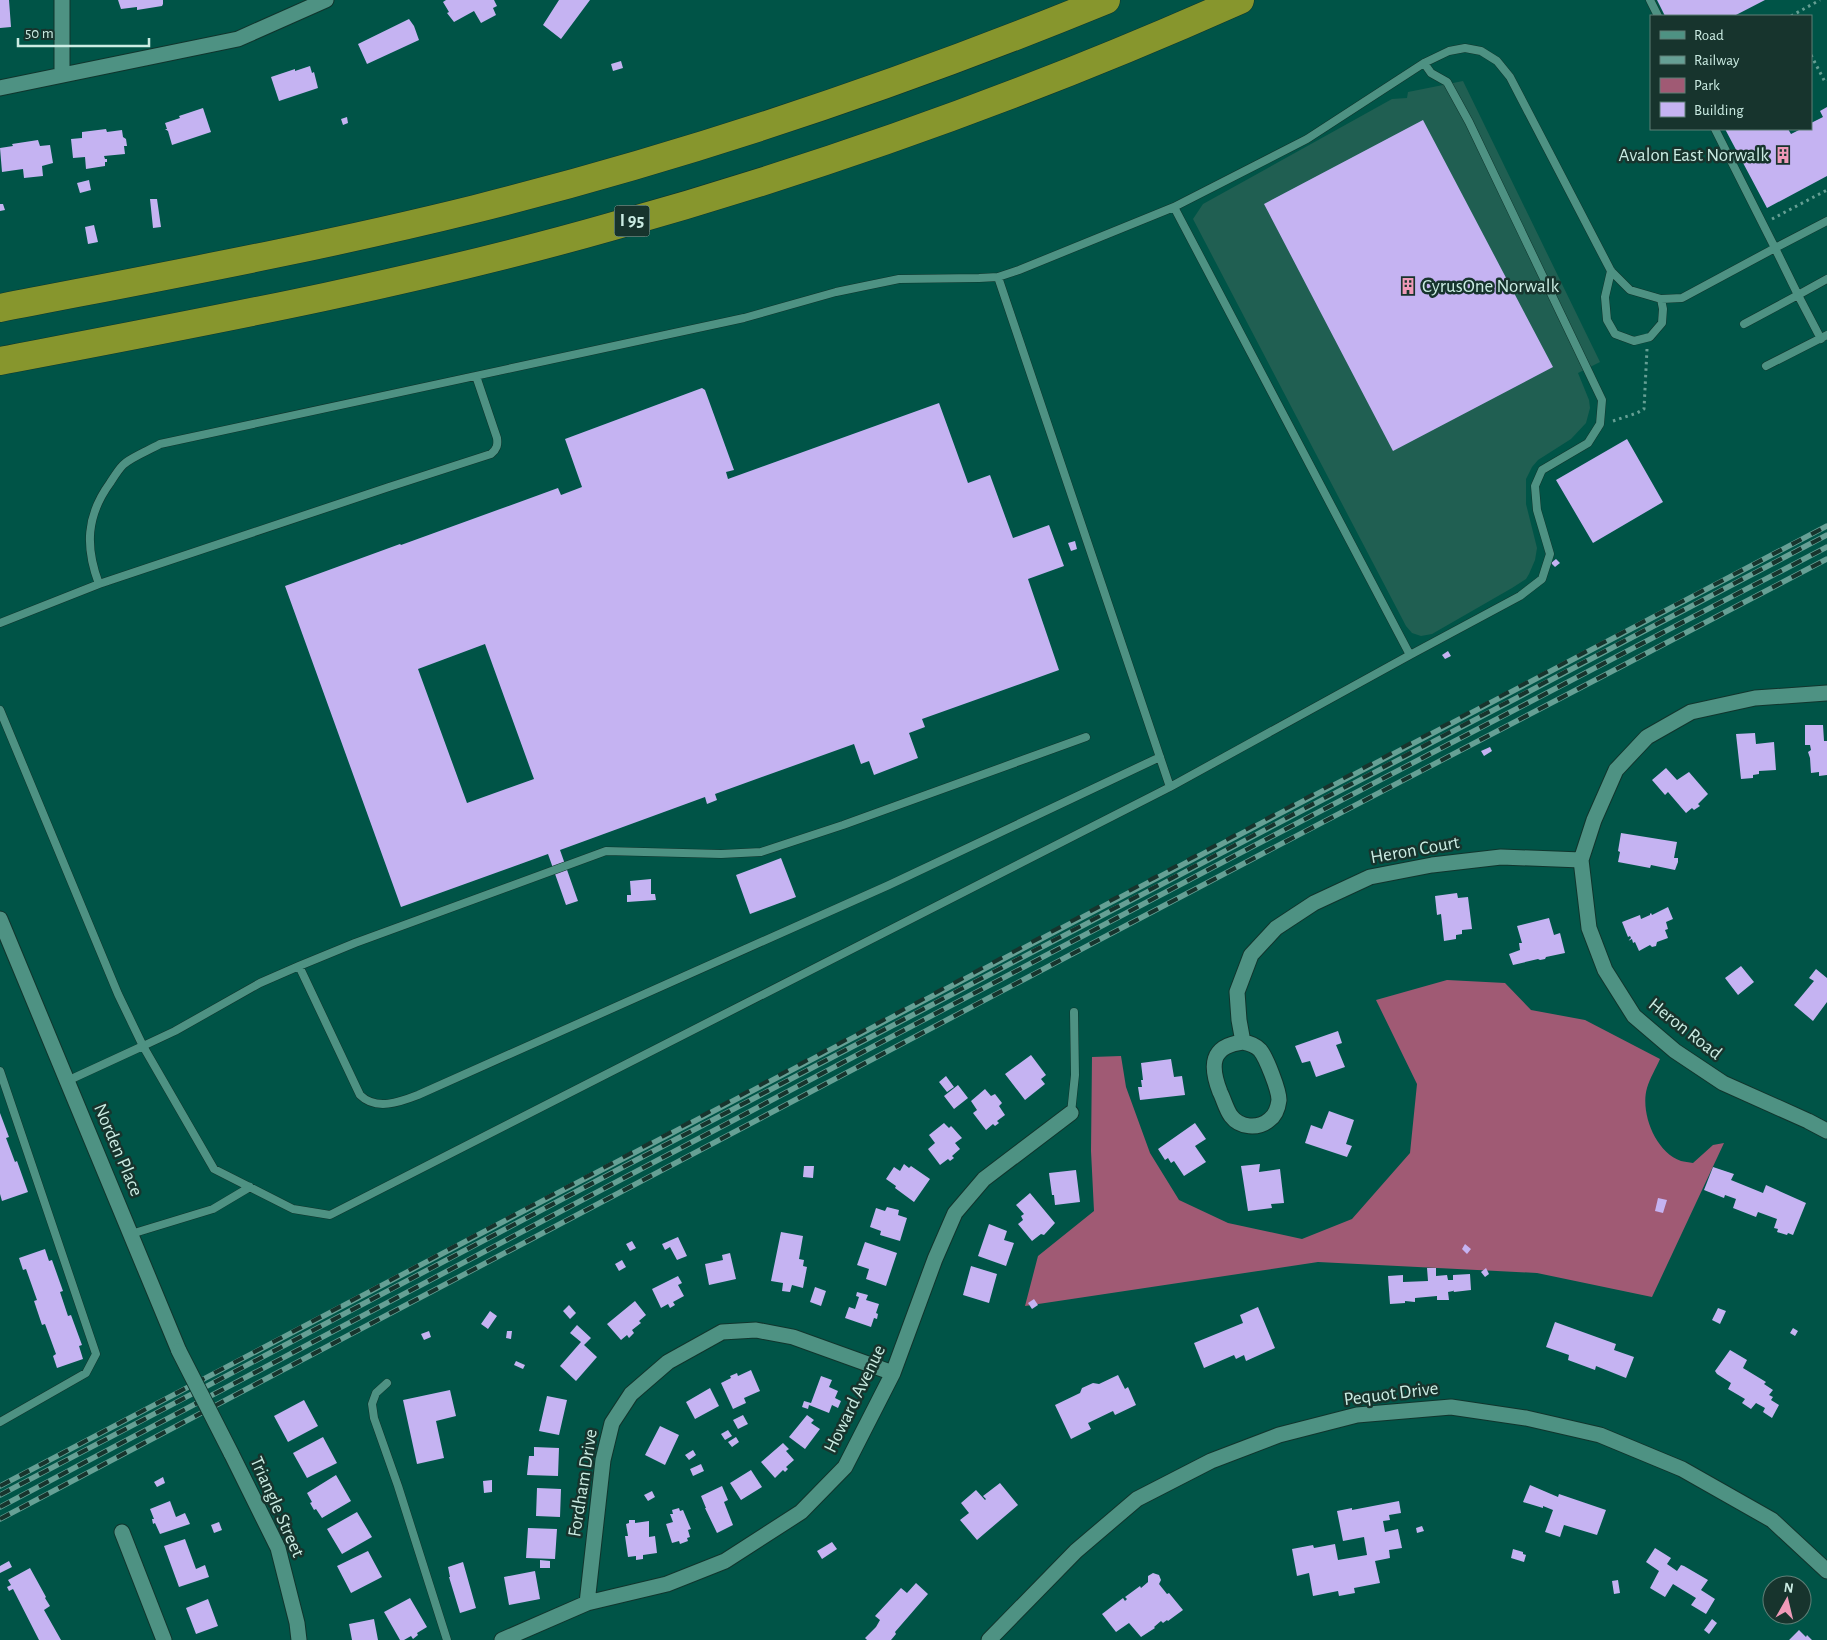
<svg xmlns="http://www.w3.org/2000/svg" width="1827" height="1640" font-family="'Alegreya Sans',sans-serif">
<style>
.built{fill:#205f52}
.green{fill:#a05a74}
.building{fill:#c5b3f2;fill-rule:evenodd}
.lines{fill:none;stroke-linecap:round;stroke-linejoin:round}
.service-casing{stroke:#10352d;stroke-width:9}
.minor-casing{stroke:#10352d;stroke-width:17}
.motorway-casing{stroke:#10352d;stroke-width:29}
.path{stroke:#659f94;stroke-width:3;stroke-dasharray:2.5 4;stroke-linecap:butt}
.service{stroke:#4e9283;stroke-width:8}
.minor{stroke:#4e9283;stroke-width:15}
.motorway{stroke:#87962d;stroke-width:28}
.rail-casing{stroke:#66a095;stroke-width:5.5}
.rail{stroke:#17342d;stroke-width:4;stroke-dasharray:11;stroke-linecap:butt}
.minor-bridge-casing{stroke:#10352d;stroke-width:17;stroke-linecap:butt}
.minor-bridge{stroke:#4e9283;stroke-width:15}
.labels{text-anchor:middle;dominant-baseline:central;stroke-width:5;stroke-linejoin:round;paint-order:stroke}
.shield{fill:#17342d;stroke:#95b5ac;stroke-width:1}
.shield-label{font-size:18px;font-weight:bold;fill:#cbece3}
.poi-label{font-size:19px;fill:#cbece3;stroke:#17342d;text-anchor:end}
.street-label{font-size:19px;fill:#cbece3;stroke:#17342d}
</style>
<rect width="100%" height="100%" fill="#005447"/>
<path class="built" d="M1463,81L1600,362L1578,373L1589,400L1590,408L1586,423L1571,439L1538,460L1532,467L1526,479V504L1537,548L1535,560L1529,574L1526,579L1512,588L1432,634L1421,636L1412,633L1406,626L1193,219L1203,204L1392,99L1407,98L1408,92Z"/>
<path class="green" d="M1447,980L1505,983L1531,1010L1585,1020L1660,1059C1656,1068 1650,1078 1647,1088C1640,1112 1655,1152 1681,1161C1684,1162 1689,1162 1693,1163L1713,1145L1724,1143L1652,1297L1537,1273L1318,1262L1025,1306L1038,1256L1094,1211L1091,1151L1092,1057L1121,1056L1126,1087L1150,1153L1179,1200L1228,1223L1302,1239L1352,1219L1410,1153L1417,1084L1376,1000Z"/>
<path class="building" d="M0,0H9L11,27L0,28Z
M118,0H163V4L162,6L137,10V7L121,9Z
M446,0H494L497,6L493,8L496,15L481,23L474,11L454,22L447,13L449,12L443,2Z
M559,0H590L561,39L543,25Z
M1657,0H1765L1734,16H1665Z
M409,19L414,26L419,40L367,64L358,44Z
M621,61L623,68L613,71L611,64Z
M310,66L312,73L314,72L318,88L279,101L271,77L295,69V71Z
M1827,107V176L1767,208L1725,129H1788L1791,134L1801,129H1811V123L1823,117L1820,111Z
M203,108L211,132L172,145L168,131L165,129H167L165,123L180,118L179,116Z
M347,117L348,123L343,125L341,119Z
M1423,120L1553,367L1393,451L1264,204Z
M106,129L107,132L122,130L123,137L126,139L127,146H124L125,154L104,156L105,159H107V162H105V166L86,169L85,157L73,158L71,139L82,138V132Z
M38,140L40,146L50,145L53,163L42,166L43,176L24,178L23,169L2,172L0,148L13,146L12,144Z
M89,180L91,190L80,193L77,183Z
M150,199H157L161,227L153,228Z
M0,204H3L5,210L0,211Z
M94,225L98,242L88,244L85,227Z
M702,388L705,390L734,470L726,472L728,479L939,403L968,483L990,475L1013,538L1049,525L1064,566L1028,579L1059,670L922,719L925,727L909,733L918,758L874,775L869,761L861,764L854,744L715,794L717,800L707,804L705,797L560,850L578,901L566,905L548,854L401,907L285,586L400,544L401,545L558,488L561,495L582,487L565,439ZM485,644L534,779L467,803L418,669Z
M1627,439L1663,502L1593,543L1556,480Z
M1075,541L1077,549L1071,551L1068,543Z
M1556,559L1560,563L1555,567L1551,563Z
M1448,651L1451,656L1445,659L1442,655Z
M1805,725H1823L1824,741H1827V775L1819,776V772L1811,773L1810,758L1808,752L1811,750L1810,745H1805Z
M1755,733L1756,744L1774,742L1776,770L1759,771V774L1753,775V778L1741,779L1736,734Z
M1490,747L1492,751L1484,756L1481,751Z
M1666,768L1677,780L1689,772L1708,794L1698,804L1700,806L1694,810L1692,808L1686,813L1668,792L1665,795L1652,780Z
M1621,833L1677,842L1674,858H1678V862L1675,870L1651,865L1650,868L1618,862L1620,852L1618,851Z
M781,858L796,897L750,914L736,875Z
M651,879V894H655L656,900L627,902V895H631L630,881Z
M1457,893L1458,898L1468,897L1472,929L1462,930V934L1456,935V939L1444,941L1441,914L1437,915L1435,896Z
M1668,907L1673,919L1666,922L1668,929L1665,930L1668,938L1657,942L1656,946L1652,947L1650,945L1639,951L1635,942L1633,943L1632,939L1628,941L1631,938L1630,936L1628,937L1622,922L1640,915L1641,919L1650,915V914L1651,913L1652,915Z
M1549,918L1554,935L1560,933L1565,953L1546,957L1545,959L1540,960L1538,959L1513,965L1509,954L1520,950L1519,943H1522L1517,926Z
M1741,966L1754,982L1738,995L1725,978Z
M1816,969L1827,978V1002L1813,1021L1794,1005L1814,981L1809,978Z
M1338,1031L1342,1043L1336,1045L1345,1067L1316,1077L1310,1061L1302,1063L1295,1046Z
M1031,1055L1046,1075L1041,1079L1045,1084L1025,1100L1005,1074Z
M1171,1059L1174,1077L1182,1076L1185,1095L1140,1100L1138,1087H1142L1141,1080H1143L1141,1063Z
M946,1076L954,1087L947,1092L939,1082Z
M958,1085L968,1098L954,1109L944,1096Z
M985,1089L991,1096L995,1094L1002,1103L999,1106L1005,1115L997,1121L999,1123L995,1126L993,1124L986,1130L973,1113L977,1110L971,1101Z
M1329,1111L1354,1120L1346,1144L1352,1146L1347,1157L1305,1143L1311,1125L1322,1129Z
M0,1113L9,1137L6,1138L15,1162L17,1161L28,1192L2,1201L0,1194Z
M944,1123L949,1128L951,1126L953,1128L962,1138L955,1143L960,1149L952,1156L954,1158L950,1161L948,1159L940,1165L928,1149L935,1143L929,1135Z
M1195,1123L1206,1139L1195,1146L1206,1162L1184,1176L1174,1161L1171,1163L1168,1158L1165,1160L1158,1149Z
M904,1164L909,1168L911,1166L930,1179L914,1202L895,1188L896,1186L886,1179L894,1167L900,1171Z
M1260,1164L1259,1172L1280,1169L1284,1203L1271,1204L1272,1208L1248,1211L1241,1166Z
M804,1166H814L813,1178L803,1177Z
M1713,1167L1734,1174L1731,1180L1763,1193L1766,1185L1806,1203L1793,1235L1788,1233L1787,1235L1777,1232L1778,1229L1774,1228L1777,1219L1758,1212L1756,1217L1733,1208L1736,1199L1725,1195L1724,1198L1704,1190Z
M1076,1170L1080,1202L1055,1205L1054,1195H1052L1049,1173Z
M1030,1193L1055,1223L1044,1235L1041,1234L1032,1241L1018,1224L1023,1220L1021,1216L1024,1214L1016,1205Z
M1658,1198L1667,1200L1663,1213L1655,1211Z
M887,1207L899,1210L898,1215L907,1218L900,1241L880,1235L881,1231L870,1227L876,1208L885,1211Z
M989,1224L1007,1231L1004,1240L1014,1243L1006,1266L978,1256Z
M781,1232L803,1236L799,1259L804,1260L803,1266L807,1267L803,1288L792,1285L790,1292L782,1291L783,1283L771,1281Z
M678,1237L687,1256L677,1260L670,1247L665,1250L662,1244Z
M632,1241L636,1248L630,1251L626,1244Z
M865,1242L897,1253L886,1286L866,1279L869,1269L857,1265Z
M1465,1244L1471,1249L1467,1254L1462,1249Z
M45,1249L49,1261L52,1260L63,1291L60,1292L68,1316L71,1315L82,1345L79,1346L83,1359L57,1368L53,1356L56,1354L45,1324L42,1325L34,1301L37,1300L26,1269L23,1270L19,1258Z
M730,1253L736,1279L709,1285L705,1264L723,1260L722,1255Z
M622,1260L626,1267L619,1271L615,1264Z
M971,1266L997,1274L989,1303L963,1295Z
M1427,1268H1436V1276L1447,1275L1448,1280H1453V1275L1470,1274L1471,1290L1454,1292L1453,1290V1291L1448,1292L1449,1300H1437V1296L1415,1298V1302L1405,1301V1303L1390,1304L1388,1276L1403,1275V1282L1428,1281Z
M1486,1268L1489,1274L1485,1277L1481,1272Z
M678,1276L682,1283L678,1285L684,1296L673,1302L675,1305L670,1308L668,1304L661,1308L652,1289Z
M815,1287L826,1291L821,1306L810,1302Z
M857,1292L868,1295L866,1300L879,1304L876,1313L878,1314L877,1319L874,1318L871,1327L845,1318L849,1307L855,1309L859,1297L856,1296Z
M1034,1299L1038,1305L1032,1309L1028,1303Z
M635,1301L646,1315L639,1321L641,1323L632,1330L634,1333L629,1338L627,1335L621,1340L607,1324Z
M569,1305L576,1313L570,1319L563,1311Z
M1258,1307L1275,1348L1246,1361L1244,1355L1236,1359L1234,1355L1204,1368L1194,1343L1243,1323L1240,1315Z
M1718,1308L1726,1311L1720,1324L1712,1320Z
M490,1311L497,1316L488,1329L481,1324Z
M1555,1322L1616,1344L1614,1350L1634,1357L1626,1378L1596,1366L1595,1370L1568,1360L1569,1355L1546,1347Z
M577,1325L591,1338L584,1345L597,1357L576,1381L560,1366L581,1342L570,1333Z
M1793,1328L1798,1331L1795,1336L1790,1333Z
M429,1331L431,1337L424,1340L421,1334Z
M507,1331H512L511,1339L506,1338Z
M1730,1350L1747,1360L1743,1368L1766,1382L1764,1384L1773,1390L1769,1395L1773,1397L1771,1400L1779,1405L1772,1418L1763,1412L1765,1408L1756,1403L1751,1409L1742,1403L1745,1399L1728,1389L1731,1383L1717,1374L1715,1371Z
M516,1361L525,1365L523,1369L514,1365Z
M751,1370L760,1391L744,1398L746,1403L733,1409L721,1383L731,1378L730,1376L737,1373L738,1376Z
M1118,1375L1125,1389L1128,1387L1136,1405L1115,1415L1113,1411L1088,1423L1091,1429L1071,1439L1055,1405L1080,1393L1082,1388L1093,1383L1099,1384Z
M821,1376L832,1380L829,1387L838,1391L835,1398L841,1401L838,1408L832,1405L829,1413L809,1405L808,1409L802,1407L804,1401L811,1403Z
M710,1388L719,1406L695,1419L686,1402Z
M450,1390L456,1416L436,1421L444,1458L417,1464L403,1400Z
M547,1396L567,1400L559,1435L539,1431Z
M304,1400L318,1426L288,1442L274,1416Z
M743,1415L748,1424L738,1429L733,1420Z
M807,1415L814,1420L811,1423L820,1429L805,1449L789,1437Z
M660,1426L679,1435L665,1465L645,1455Z
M728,1430L732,1436L725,1440L721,1434Z
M323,1437L337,1463L307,1478L293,1453Z
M736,1437L739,1442L732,1447L728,1442Z
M783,1443L789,1449L786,1451L794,1460L786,1467L788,1469L785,1472L783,1470L775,1478L761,1462Z
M534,1447L559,1448L558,1476L527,1475L529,1456H534Z
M693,1450L696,1455L689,1460L685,1455Z
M701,1464L704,1471L693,1476L690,1469Z
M751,1470L762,1487L741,1500L730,1483Z
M336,1475L351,1501L322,1518L316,1509L314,1510L310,1503L312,1502L307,1493Z
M163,1477L165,1483L157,1487L154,1482Z
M492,1480V1492L484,1493L483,1481Z
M1000,1483L1018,1505L977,1540L960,1520L969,1513L961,1503L976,1490L985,1500L986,1499L983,1496Z
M1530,1485L1558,1497L1559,1494L1606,1510L1597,1535L1564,1525L1560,1537L1545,1532L1553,1510L1543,1506V1508L1523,1502Z
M722,1486L728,1500L724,1502L733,1525L717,1533L705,1508H706L701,1496Z
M537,1488L561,1489L560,1517L536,1516Z
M652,1491L655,1497L648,1501L644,1495Z
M170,1501L176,1517L185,1513L190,1524L160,1534L155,1523L153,1524L152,1519H154L150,1509Z
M1399,1501L1401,1513L1389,1515L1390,1520L1383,1521L1385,1532L1398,1529L1402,1548L1389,1550L1390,1558L1375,1561L1380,1583L1354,1588L1355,1593L1339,1596L1338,1591L1313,1596L1309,1573L1297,1576L1292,1549L1313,1545L1314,1548L1335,1544L1338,1560L1367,1555L1364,1537L1343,1541L1337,1511L1352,1508V1510Z
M679,1508L680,1511L683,1510L691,1529L688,1530L690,1537L687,1538L688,1541L680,1544L679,1541L672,1543L666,1524L673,1522L670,1514H673L672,1510Z
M357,1512L372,1537L342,1554L327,1529Z
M629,1520H635V1523L649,1521V1537L655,1536L657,1553L643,1555V1559L636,1560V1556L628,1557L625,1536H628L626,1524L629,1523Z
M219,1522L222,1530L214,1533L211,1525Z
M1422,1526L1424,1531L1417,1533L1416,1528Z
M528,1528L557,1529L555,1559L526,1558Z
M185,1539L196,1569L205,1565L209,1577L179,1587L164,1546Z
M832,1542L837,1549L822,1559L817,1551Z
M1655,1548L1671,1558L1667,1564L1677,1571L1681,1565L1684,1566L1708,1580L1701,1590L1715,1599L1706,1614L1691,1605L1696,1598L1673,1584L1665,1597L1650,1588L1659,1571L1646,1562Z
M1513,1549L1523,1552V1554L1526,1555L1524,1562L1511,1558Z
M368,1551L382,1577L351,1593L337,1566Z
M540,1560L550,1561V1568H540Z
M9,1561L12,1567L0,1573V1566Z
M463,1562L476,1608L460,1613L449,1577H450L448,1567Z
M30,1568L46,1597L45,1598L50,1606L44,1610L61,1640H39L13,1589L9,1591L7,1587L11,1585L8,1580Z
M535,1571L540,1599L509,1605L504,1577Z
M1153,1573L1159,1575L1161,1580L1159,1584L1167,1594L1169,1593L1183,1610L1168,1621L1167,1620L1163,1623L1161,1621L1154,1627L1155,1628L1141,1637L1129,1623L1116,1632L1102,1614L1123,1598L1125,1601L1127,1599L1125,1597L1140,1586L1141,1588L1148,1582V1576Z
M1618,1580L1620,1593L1614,1594L1612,1581Z
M916,1583L928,1594L895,1632L896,1634L891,1640H867L865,1638L876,1627L880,1620L875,1616L901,1588L907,1593Z
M410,1598L427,1627L417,1633L418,1635L413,1639L411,1636L404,1640H400L384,1612Z
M208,1599L218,1626L196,1634L186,1608Z
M374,1619L378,1640H352L349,1624Z
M1712,1619L1717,1623L1709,1634L1704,1630Z
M1799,1630L1806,1637L1807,1635L1812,1640H1789Z"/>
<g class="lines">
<g class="service-casing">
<path id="service" d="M1650,0L1658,16
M1715,129L1775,248L1827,221
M1174,207L1410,655L1520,596L1542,579L1550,554L1537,510L1535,486L1542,470L1588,443L1600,424L1602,400L1469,122L1447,82L1431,73L1424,63
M1611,271L1605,297L1607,320L1615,334L1634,341L1650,337L1662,323L1663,309L1661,299
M998,277L1170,787L1410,655
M1821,339L1798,295L1827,279
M1766,366L1827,335
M99,584C85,547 86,516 110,483C114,477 118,470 123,465C131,457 150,450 160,444L744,318L836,292L899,279L979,278L998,277L1019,270L1174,207L1307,139L1424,63L1449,51L1465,48L1481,51L1497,61L1510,77L1611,271L1630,290L1661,299L1682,298L1775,248L1798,295L1744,324
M0,623L99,584L389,487L491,454C497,449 498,445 497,438L476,376
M0,710L118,994L143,1046L175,1031L260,983L299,966L355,943L606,851L721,854L761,852L843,825L1086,737
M299,966L360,1095C376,1111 400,1102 418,1095L889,885L1160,757
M0,1071L96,1354L86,1373L0,1422
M67,1081L143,1046L214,1169L293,1209L330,1215L1170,787
M1071,1113L1075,1075L1074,1012
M131,1234L213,1209L250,1187
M387,1383L376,1393L372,1404L374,1418L398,1486L447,1640"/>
</g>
<g class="minor-casing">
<path id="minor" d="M62,0V75
M0,88L238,39L326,0
M1827,693L1755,698L1691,712L1647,737L1616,770L1594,820L1581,860L1589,928L1605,970L1634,1016L1675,1051L1723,1083L1808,1121L1827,1131
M0,919L179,1351
M1243,1042L1239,1020L1237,992L1251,955L1276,928L1314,903L1370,877L1432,865L1501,857L1581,860
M1243,1042C1249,1043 1255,1045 1260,1050C1266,1057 1279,1090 1279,1100C1278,1108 1275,1116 1269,1120C1258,1129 1240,1128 1231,1116C1226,1109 1224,1100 1220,1092C1210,1066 1210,1046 1243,1042Z
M231,1453L278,1548L297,1623L299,1640
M122,1532L164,1640
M587,1603L603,1460L612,1423L631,1394L668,1362L722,1332L756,1330L793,1337L893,1373
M502,1640L587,1603L667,1584L725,1561L801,1512L845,1467L893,1373L935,1259L955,1213L984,1179L1071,1113
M989,1640L1076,1551L1137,1499L1211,1461L1279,1435L1357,1415L1451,1407L1526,1418L1600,1435L1682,1469L1772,1520L1827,1571"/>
</g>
<g class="motorway-casing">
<path id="motorway" d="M0,308C159,277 318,248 475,209C690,155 901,84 1106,0
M0,361C204,322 410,284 610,227C825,167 1036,91 1240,0"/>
</g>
<path class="path" d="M1791,16L1820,0
M1811,55L1825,82L1827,81
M1772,219L1827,190
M1613,421L1637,413L1644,409L1647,349"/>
<use href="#service" class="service"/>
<use href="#minor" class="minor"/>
<use href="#motorway" class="motorway"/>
<g class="rail-casing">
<path id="rail" d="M0,1486C609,1165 1217,843 1827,526
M0,1495C609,1175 1217,853 1827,535
M0,1507L1240,853L1827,547
M0,1519L1258,856L1827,559"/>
</g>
<use href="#rail" class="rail"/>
<g class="minor-bridge-casing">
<path id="minor-bridge" d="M179,1351L231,1453"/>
</g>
<use href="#minor-bridge" class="minor-bridge"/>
</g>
<defs>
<g id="building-bare" transform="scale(1.35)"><path d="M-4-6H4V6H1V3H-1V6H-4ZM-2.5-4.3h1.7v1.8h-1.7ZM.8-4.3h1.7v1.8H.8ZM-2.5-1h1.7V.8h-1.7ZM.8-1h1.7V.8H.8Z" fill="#ef9ab8" stroke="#17342d" stroke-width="2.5" paint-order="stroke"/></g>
</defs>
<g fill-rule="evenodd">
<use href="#building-bare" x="1783" y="155"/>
<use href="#building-bare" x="1408" y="286"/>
</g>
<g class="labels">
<rect class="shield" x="614.5" y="205.5" width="35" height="31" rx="4"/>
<g class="shield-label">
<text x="632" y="221">I 95</text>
</g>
<g class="poi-label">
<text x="1769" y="155">Avalon East Norwalk</text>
<text x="1422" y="286" text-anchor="start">CyrusOne Norwalk</text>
</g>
<g class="street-label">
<text transform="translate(1415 850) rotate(-10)">Heron Court</text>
<text transform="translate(1685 1029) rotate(38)">Heron Road</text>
<text transform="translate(118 1150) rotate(67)">Norden Place</text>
<text transform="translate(1391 1394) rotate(-7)">Pequot Drive</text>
<text transform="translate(855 1399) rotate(-64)">Howard Avenue</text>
<text transform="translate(583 1483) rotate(-81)">Fordham Drive</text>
<text transform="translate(277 1507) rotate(66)">Triangle Street</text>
</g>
</g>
<rect x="1650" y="15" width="162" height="115" fill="#17342d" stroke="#5f7e76"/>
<rect x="1660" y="31" width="25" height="8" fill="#4e9283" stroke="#5f7e76"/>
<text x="1694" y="40" font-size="15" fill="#cbece3">Road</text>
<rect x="1660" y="56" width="25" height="8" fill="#66a095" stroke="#5f7e76"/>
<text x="1694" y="65" font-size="15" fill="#cbece3">Railway</text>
<rect x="1660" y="78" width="25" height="15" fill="#a05a74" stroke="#5f7e76"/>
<text x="1694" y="90" font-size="15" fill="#cbece3">Park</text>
<rect x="1660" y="102" width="25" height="15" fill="#c5b3f2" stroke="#5f7e76"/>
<text x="1694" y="115" font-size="15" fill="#cbece3">Building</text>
<g transform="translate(1787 1600) rotate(8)"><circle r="24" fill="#17342d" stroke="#5f7e76"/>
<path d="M0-4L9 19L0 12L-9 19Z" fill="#ef9ab8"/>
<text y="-8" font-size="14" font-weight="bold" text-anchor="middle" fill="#cbece3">N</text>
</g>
<path d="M18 38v8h131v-8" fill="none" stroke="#cbece3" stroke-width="2.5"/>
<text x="25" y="38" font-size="15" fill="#cbece3" stroke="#17342d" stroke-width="4" paint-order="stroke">50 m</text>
</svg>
